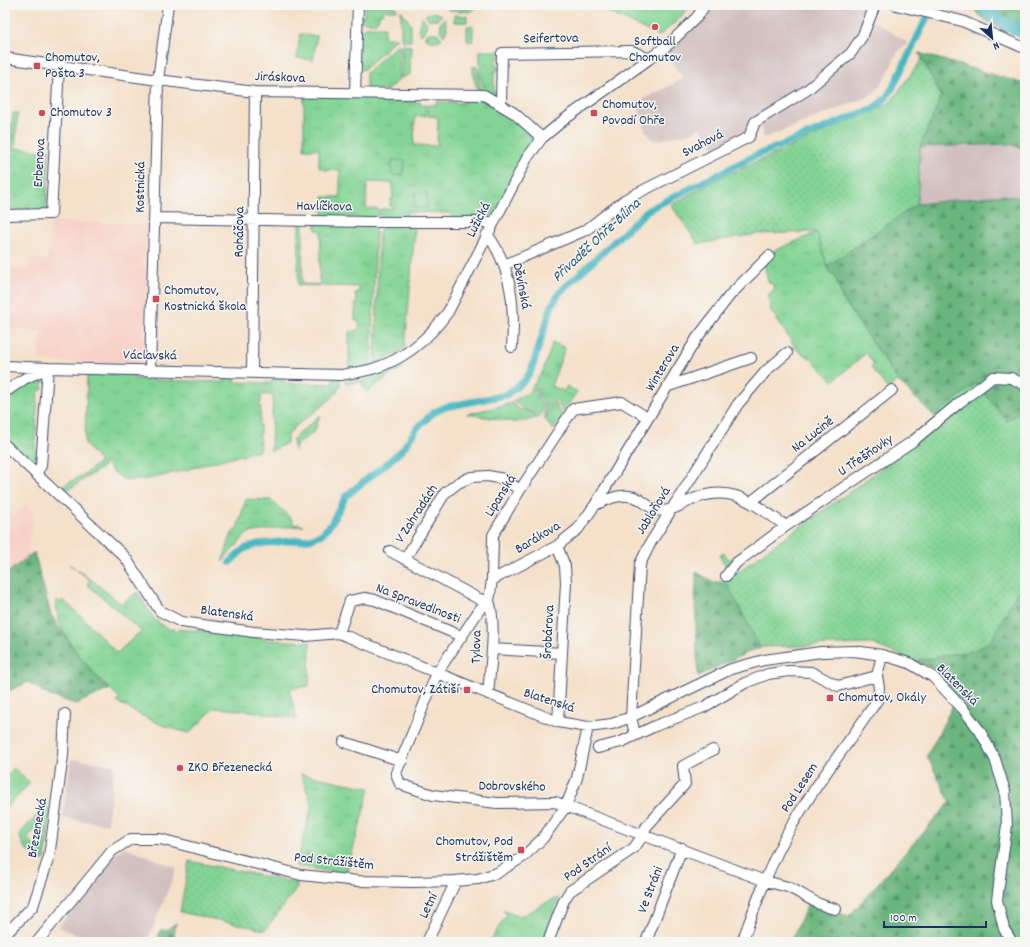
<svg xmlns="http://www.w3.org/2000/svg" width="1030" height="947" font-family="Dekko,sans-serif">
<style>
.built{fill:#f7d1c7}
.industrial{fill:#d2bfc0}
.grass{fill:url(#grass-tufts);stroke:#4f8279}
.forest{fill:url(#forest-firs);stroke:#42726e}
.park{fill:url(#park-dots);stroke:#4f8279}
.pitch{fill:#83d494;stroke:#4f8279}
.lines{fill:none;stroke-linecap:round;stroke-linejoin:round}
.canal{stroke:#49b8c3;stroke-width:7}
.river{stroke:#49b8c3;stroke-width:12}
.minor-casing{stroke:#3c4a6e;stroke-width:12}
.minor{stroke:#fff;stroke-width:10}
.poi-dot{fill:#d1495b;stroke:#f6f6f2;stroke-width:1.5}
.labels{text-anchor:middle;dominant-baseline:central;stroke-width:3;stroke-linejoin:round;paint-order:stroke}
.street-label{font-size:14px;fill:#1b2f5e;stroke:#f6f6f2}
.poi-label{font-size:14px;fill:#1b2f5e;stroke:#f6f6f2;text-anchor:start}
.water-label{font-size:15px;font-style:italic;fill:#29587c;stroke:#f6f6f2}
</style>
<defs>
<pattern id="grass-tufts" width="24" height="20" patternUnits="userSpaceOnUse"><rect width="24" height="20" fill="#83d494"/><path d="M3 7l-1-3M5 7V3M7 7l1-3M15 17l-1-3M17 17v-4M19 17l1-3" fill="none" stroke="#71b682"/></pattern>
<pattern id="forest-firs" width="22" height="20" patternUnits="userSpaceOnUse"><rect width="22" height="20" fill="#6ab67e"/><path d="M5 1l3.5 6h-7zM16 11l3.5 6h-7z" fill="#56946a"/></pattern>
<pattern id="park-dots" width="8" height="8" patternUnits="userSpaceOnUse"><rect width="8" height="8" fill="#83d494"/><path d="M2 2h.1M6 6h.1" fill="none" stroke="#71b682" stroke-width="1.8" stroke-linecap="round"/></pattern>
</defs>
<rect width="100%" height="100%" fill="#f6f6f2"/>
<filter id="ink" filterUnits="userSpaceOnUse"><feTurbulence type="fractalNoise" baseFrequency=".025" numOctaves="2"/><feDisplacementMap in="SourceGraphic" scale="8" xChannelSelector="R" yChannelSelector="G"/><feConvolveMatrix kernelMatrix="1 2 1 2 8 2 1 2 1" color-interpolation-filters="sRGB"/></filter>
<filter id="wash" filterUnits="userSpaceOnUse"><feTurbulence type="fractalNoise" baseFrequency=".012" numOctaves="4" result="noise"/><feDisplacementMap in="SourceGraphic" scale="16" xChannelSelector="R" yChannelSelector="G"/><feGaussianBlur stdDeviation="0.9" result="paint"/><feColorMatrix in="noise" values="0 0 0 0 0 0 0 0 0 0 0 0 0 0 0 0 0 1.4 0 .05"/><feComposite in="paint" operator="in"/></filter>
<g filter="url(#wash)">
<rect width="100%" height="100%" fill="#f5e1ca"/>
<path class="built" d="M51,222L149,224L148,236L145,243V259H142V264H144V270L148,279L147,292L145,293L144,358L137,364L39,361L41,332L5,326V300L7,272L11,270L28,271L29,259H46L50,248Z
M25,505L34,513L17,619L5,635V509L14,516Z"/>
<path class="industrial" d="M708,5H862L871,19L908,43L897,53L887,75L877,90L868,97L764,138L759,123L748,128L740,138L715,149L700,127L691,133L654,141L645,130L637,102L684,79L666,55Z
M1009,144L1025,149V198L1002,195L917,204L920,147Z
M71,759L115,765L107,824L63,818Z
M125,847L177,868L147,942H94L58,927L117,852Z"/>
<path class="grass" d="M365,5H387L396,7L397,10H383V14H379V18L375,23C368,23 364,23 359,17V15L363,17L364,15Z
M447,5H484L477,7L471,12L449,10L447,8Z
M401,10L411,25V41H403L401,38Z
M434,12L442,15L437,20L433,19L429,20L425,15Z
M454,15L467,16V22H454Z
M422,17L427,23L426,26V30L421,35L418,28Z
M445,18L447,29L444,36L440,31L441,28L440,23Z
M467,26H473V41H467Z
M366,27H385L384,38H397L365,69L358,70L359,31Z
M429,33H437L442,39C435,42 430,42 424,38Z
M398,44L400,46L399,79L388,90H366V73Z
M403,45L411,46L410,74L401,78L402,47Z
M480,51H500V58H496V67H500V69L494,72V92L495,93L498,91L497,95H493L484,91L480,73Z
M473,66L477,67L481,91H479C474,83 473,75 473,66Z
M304,95L395,97L396,102H420V105H426V116H415L414,145L437,146L438,117L428,116V105H435L436,102L464,103V100C468,99 475,96 479,97C493,101 531,127 533,141L493,215L490,217L454,219L449,213L407,212L406,214L408,217L396,218V217L381,216V209H392V207L390,206V199H393L392,183L367,182L366,208L379,209V216L374,217V218H323V197H340V170H324V168H319V149H304Z
M13,113H18L15,150H17V148L39,151L40,149H49L46,210L5,209Z
M299,221L303,225L302,284L319,285V283H321V280H319L321,231L316,230L315,224L373,226L376,233L371,362L369,366L349,370V332L359,330V321H355V309H357V307L355,306V304H357V297H355L356,292H359V287L298,285Z
M382,227H415L405,348L392,356L375,362L379,233Z
M818,232L830,273H834L842,298L898,381L889,388H887L871,367L874,364L866,353L833,381L811,359L796,349L793,344L770,309L768,295L775,288L768,281L762,256Z
M553,342L565,348L551,386L564,391L567,386L577,392L563,412L558,402L555,401C550,404 551,412 545,415L544,413L546,405L545,403L539,399L540,390L536,388L529,391L543,371Z
M403,359V368L388,376L367,392L360,382L346,384L345,378H351L352,382L366,380L386,374L384,370Z
M87,372L134,374V379H142L143,375H152L153,380L225,382V377L235,378V382L271,383L274,378L284,379L285,383L333,384V379H340C346,398 297,419 289,434C287,436 287,440 287,443L271,451L272,421H273V419H272L273,396L265,394V395H261V403L259,404V406H261L260,422H259V424H260V440H258V442H260L259,451L244,454V456H241L240,455L229,459L228,458L188,469V470L185,471V470C168,474 135,486 120,477C113,473 109,467 104,461L103,467L71,488L66,489H60L64,485L86,473L100,462L85,444Z
M39,376L43,379V389L38,392L35,449L38,451L37,464L34,465L5,440V396Z
M537,390L538,392L537,400L544,405L541,414C532,413 519,408 514,400L522,396Z
M513,402L517,408L541,417L525,421L514,422L468,414L508,404Z
M555,403L560,413L565,416L553,430L544,417L549,415Z
M320,415L315,431L296,445L295,451L294,449L293,440H292Z
M246,499L271,500L291,518L294,525L298,524L304,526L286,527L248,533L231,551L222,562L232,533L237,529Z
M505,519L509,521L500,536L499,567L496,564L497,537L499,535Z
M751,546L728,568L719,556L724,553L729,560Z
M69,564L93,581L121,604L137,592L152,616L159,623L169,629L227,632L270,640L310,642L309,686L289,689L297,719L250,711L214,708L190,733C163,728 140,715 117,702L120,698C98,679 66,645 58,618C57,613 57,608 56,603L58,600L61,603L63,600L88,623L117,653L141,631L87,584L90,580Z
M301,774L370,788L346,874L296,866L312,805Z
M46,806L51,810L45,859L43,861C33,857 21,847 20,836L22,831L32,820L38,826L27,838L36,847L47,836L46,833L33,819Z
M559,898L547,928L548,929L543,942H490L507,914L503,911L505,909C520,922 527,913 541,905C546,902 553,900 559,898Z"/>
<path class="forest" d="M971,5H1025V39C1006,32 983,23 971,5Z
M919,53L1025,84V149L1009,144L920,147L941,97Z
M1002,195L1025,198V376L1019,387L1025,392V409L1007,421L976,384L934,416L898,381L842,298L834,273L830,274L827,266L917,204Z
M34,552L51,615L71,645L102,683L110,689L76,704L50,696L28,682L5,693V575Z
M696,572L714,582H725L729,587L760,647L698,676L695,603Z
M1025,583V942H1016L1007,928L1000,900L1009,791L953,693L933,669L915,661L974,650Z
M954,703L977,733L991,761L1002,792L1004,825L996,870L1008,942H790L808,904L849,916L950,802L927,756Z
M176,923L173,942H157L160,930H166Z"/>
<path class="park" d="M922,59L941,97L920,147L917,204L827,266L817,232L757,234L698,244L671,205L719,178L890,103Z
M392,160H405L403,175H391Z
M415,193H427V208H415Z
M976,384L1007,421L1025,409V583L1014,597L990,642L974,650L915,661L872,644L760,647L729,587L725,582L764,552L851,491L941,423L934,416Z
M14,768L30,783L5,809V777Z
M189,861L297,883V888L265,930L180,912Z"/>
<path class="pitch" d="M593,5H690L680,18L659,36Z
M300,34L317,36L313,60L297,58Z"/>
<g class="lines">
<path class="canal" d="M230,562L244,549L257,544L310,539L322,534L331,524L346,496L386,464L402,450L417,428L433,413L445,407L506,395L524,381L531,371L552,305L560,292L648,210L752,157L874,108L886,98L892,89L933,5"/>
<path class="river" d="M978,5L1012,28L1025,33"/>
</g>
</g>
<g filter="url(#ink)">
<g class="lines">
<g class="minor-casing">
<path id="minor" d="M896,5L962,21L1022,47H1025
M5,58L158,80L255,92L484,95L514,113L542,138
M355,93L358,5
M501,104L502,53L632,51L649,59
M5,215L51,214L59,66
M155,218L366,222H493
M487,234C512,267 515,307 512,347
M504,265L586,230L626,199L749,137L755,122L807,90L851,53L863,35L875,5
M5,366L48,368L41,466L36,473
M150,371L158,80L168,5
M252,372L255,92
M669,386L751,358
M5,392L24,379L48,368L341,375C351,373 362,372 372,369C404,360 429,338 448,312L527,158L542,138L565,119L649,59L669,44L697,17L705,5
M648,418L622,402L573,409L520,490L493,535L492,580L489,601L480,609L437,673L396,773L400,784L433,795L497,803L555,802L765,881C773,883 782,885 790,888C807,896 817,906 836,909
M5,445L125,557L160,611L181,622L254,632L305,636L339,633L558,722L588,727L612,724L631,717L731,669L764,660L821,652L854,651L882,655L909,663L933,677L964,710L980,731L995,759L1005,791L1007,825L997,900L1004,929L1012,942
M751,502L892,390
M595,505C608,499 625,491 639,499C644,502 651,509 657,510C668,513 679,506 689,501C730,481 754,504 786,526
M557,546L565,566L566,583L558,722
M390,551L479,599L489,601
M405,559L445,493L458,483L471,477L488,476L504,479L520,490
M726,576L736,563L751,552L786,526L913,441L959,403L993,377L1011,378L1025,385
M492,580L557,546L578,529L595,505L697,338L730,295L769,256
M339,633L350,601L365,598L375,600L461,636
M492,649L562,653
M488,694C490,668 497,625 489,601
M635,734L631,717L640,564L651,542L738,404L767,370L787,353
M344,742L402,761
M598,748L621,742L655,726L704,707L745,683L768,674L789,671L811,672L838,686L877,676
M5,935L33,906L49,857L63,755L65,714
M37,942L112,851L131,839H160L301,875L358,881L413,882L454,881L478,879L497,873L523,857L543,838L566,806L577,778L588,727
M427,942L454,885V881
M548,942L564,900L570,891L634,848L644,834L646,827L685,784L683,766L713,750
M646,942L682,848
M742,942C755,907 767,871 785,838C811,789 847,746 878,699L879,688L877,676L882,655"/>
</g>
<use href="#minor" class="minor"/>
</g>
</g>
<g class="poi-dot">
<circle cx="655" cy="27" r="4"/>
<rect x="33" y="62" width="8" height="8" rx="2"/>
<circle cx="42" cy="113" r="4"/>
<rect x="590" y="109" width="8" height="8" rx="2"/>
<rect x="152" y="295" width="8" height="8" rx="2"/>
<rect x="463" y="686" width="8" height="8" rx="2"/>
<rect x="826" y="694" width="8" height="8" rx="2"/>
<circle cx="180" cy="768" r="4"/>
<rect x="517" y="846" width="8" height="8" rx="2"/>
</g>
<g class="labels">
<g class="street-label">
<text transform="translate(551 39) rotate(-1)">Seifertova</text>
<text transform="translate(280 78) rotate(2)">Jiráskova</text>
<text transform="translate(703 144) rotate(-27)">Svahová</text>
<text transform="translate(40 163) rotate(-87)">Erbenova</text>
<text transform="translate(141 187) rotate(-89)">Kostnická</text>
<text transform="translate(324 207) rotate(1)">Havlíčkova</text>
<text transform="translate(479 220) rotate(-63)">Lužická</text>
<text transform="translate(240 232) rotate(-89)">Roháčova</text>
<text transform="translate(521 286) rotate(79)">Děvínská</text>
<text transform="translate(150 356) rotate(1)">Václavská</text>
<text transform="translate(663 368) rotate(-59)">Winterova</text>
<text transform="translate(813 435) rotate(-38)">Na Lucině</text>
<text transform="translate(866 456) rotate(-34)">U Třešňovky</text>
<text transform="translate(501 496) rotate(-58)">Lipanská</text>
<text transform="translate(654 511) rotate(-58)">Jabloňová</text>
<text transform="translate(417 514) rotate(-57)">V Zahradách</text>
<text transform="translate(538 538) rotate(-31)">Barákova</text>
<text transform="translate(418 604) rotate(21)">Na Spravedlnosti</text>
<text transform="translate(227 614) rotate(8)">Blatenská</text>
<text transform="translate(549 632) rotate(-87)">Šrobárova</text>
<text transform="translate(477 647) rotate(-88)">Tylova</text>
<text transform="translate(957 685) rotate(45)">Blatenská</text>
<text transform="translate(549 701) rotate(18)">Blatenská</text>
<text transform="translate(512 787) rotate(1)">Dobrovského</text>
<text transform="translate(800 788) rotate(-57)">Pod Lesem</text>
<text transform="translate(38 828) rotate(-80)">Březenecká</text>
<text transform="translate(334 862) rotate(6)">Pod Strážištěm</text>
<text transform="translate(588 863) rotate(-35)">Pod Strání</text>
<text transform="translate(651 890) rotate(-69)">Ve Stráni</text>
<text transform="translate(429 906) rotate(-65)">Letní</text>
</g>
<g class="poi-label">
<text x="655" y="42" text-anchor="middle">Softball<tspan x="655" dy="16">Chomutov</tspan></text>
<text x="45" y="58">Chomutov,<tspan x="45" dy="16">Pošta 3</tspan></text>
<text x="602" y="105">Chomutov,<tspan x="602" dy="16">Povodí Ohře</tspan></text>
<text x="50" y="113">Chomutov 3</text>
<text x="164" y="291">Chomutov,<tspan x="164" dy="16">Kostnická škola</tspan></text>
<text x="459" y="690" text-anchor="end">Chomutov, Zátiší</text>
<text x="838" y="698">Chomutov, Okály</text>
<text x="188" y="768">ZKO Březenecká</text>
<text x="513" y="842" text-anchor="end">Chomutov, Pod<tspan x="513" dy="16">Strážištěm</tspan></text>
</g>
<g class="water-label">
<text transform="translate(597 241) rotate(-43)">Přivaděč Ohře-Bílina</text>
</g>
</g>
<rect width="1030" height="947" fill="none" stroke="#f6f6f2" stroke-width="20"/>
<g transform="translate(992 38) rotate(153)" stroke="#f6f6f2" stroke-width="3" paint-order="stroke">
<path d="M0-3L7 15L0 10L-7 15Z" fill="#1b2f5e"/>
<text y="-6" font-size="11" font-weight="bold" text-anchor="middle" fill="#1b2f5e">N</text>
</g>
<path d="M884 921v6h102v-6" fill="none" stroke="#1b2f5e" stroke-width="2"/>
<text x="890" y="921" font-size="12" fill="#1b2f5e" stroke="#f6f6f2" stroke-width="3" paint-order="stroke">100 m</text>
</svg>
